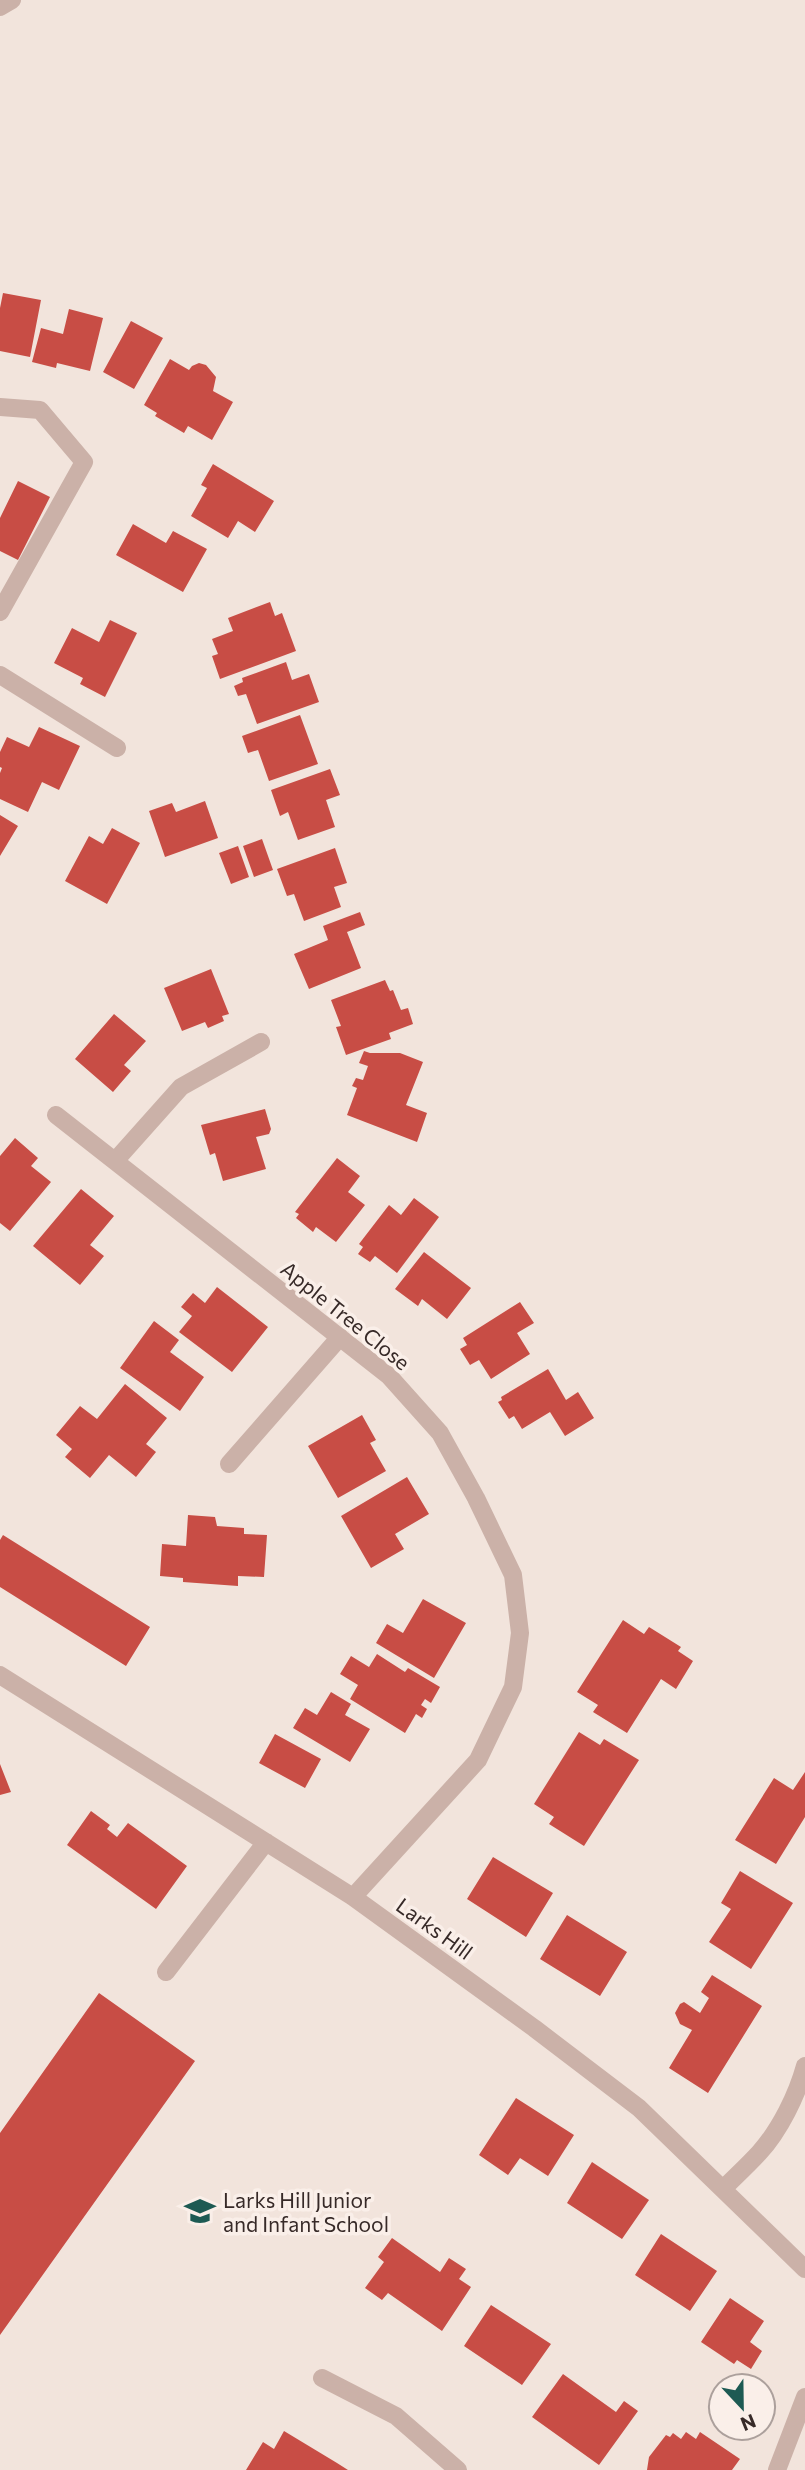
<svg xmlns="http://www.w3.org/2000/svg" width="805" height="2470" font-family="Commissioner,sans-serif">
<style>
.building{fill:#c84d45}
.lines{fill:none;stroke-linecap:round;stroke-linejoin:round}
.minor{stroke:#cbb1a8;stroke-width:18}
.labels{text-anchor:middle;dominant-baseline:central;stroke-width:7;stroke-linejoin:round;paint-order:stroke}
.street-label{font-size:21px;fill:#372a28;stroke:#faefe9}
.poi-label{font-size:21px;fill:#372a28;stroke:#faefe9;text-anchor:start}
</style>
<rect width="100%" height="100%" fill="#f2e4dc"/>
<path class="building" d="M3,293L41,300L30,357L0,351V308Z
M69,309L103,318L90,371L57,363L56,368L32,362L41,328L63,334Z
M131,321L163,338L134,389L103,372Z
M170,359L189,370L192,366L199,363L206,365L216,377L213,391L233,402L212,440L188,426L184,433L155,416L157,413L144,405Z
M213,464L274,501L255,532L238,521L228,538L191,516L207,488L201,485Z
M18,481L50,497L18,560L0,551V518Z
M133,524L166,543L173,531L207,549L183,592L116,555Z
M270,602L275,616L282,613L296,651L220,679L212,656L218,654L212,639L233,631L228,618Z
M110,620L137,633L105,697L80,684L83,678L54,663L72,628L99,642Z
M286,662L292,680L309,674L319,702L257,724L246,694L238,696L234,686L243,682L242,678Z
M300,715L318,764L269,781L258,750L248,753L242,736Z
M39,727L80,746L59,790L42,782L28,812L0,799V773L2,768L0,767V752L7,737L29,747Z
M330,769L340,795L326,800L335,827L298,840L288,812L280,816L271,790Z
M205,801L218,838L165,857L149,811L172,803L176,812Z
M0,815L18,826L0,856Z
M112,828L140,843L107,904L65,881L89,836L103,844Z
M262,839L273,870L254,877L243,846Z
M238,846L249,877L231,884L219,853Z
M335,848L347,883L334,887L341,907L304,921L294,894L287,896L277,869Z
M360,912L365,925L347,932L361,968L309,989L294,954L328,940L323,926Z
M211,969L229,1014L222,1016L224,1021L208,1028L205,1022L182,1031L164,988Z
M385,980L390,991L393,990L401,1010L408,1008L413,1024L389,1033L391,1039L346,1055L336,1027L341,1026L331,1000Z
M114,1014L146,1041L124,1065L131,1071L113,1092L75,1059Z
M364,1051L370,1053H400L423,1062L406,1105L427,1113L417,1142L347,1115L357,1088L352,1086L356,1078L363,1080L368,1066L359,1063Z
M265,1109L271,1129L269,1134L256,1137L266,1169L223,1181L215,1153L210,1155L201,1125Z
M15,1138L38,1158L31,1166L51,1182L10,1231L0,1223V1156Z
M337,1158L360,1176L348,1192L365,1205L336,1242L316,1227L313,1232L296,1218L299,1214L295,1212Z
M81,1189L114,1216L90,1245L104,1256L80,1285L33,1246Z
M414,1198L439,1217L397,1273L375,1256L370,1262L358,1254L363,1247L359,1244L389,1205L401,1215Z
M424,1252L471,1288L447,1319L422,1299L418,1306L395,1289Z
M217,1287L268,1327L232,1372L179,1332L192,1316L181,1307L193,1293L205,1303Z
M520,1302L534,1323L517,1333L530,1354L491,1379L479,1360L470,1365L460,1349L467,1345L463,1338Z
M154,1321L179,1340L170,1352L204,1377L180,1411L120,1368Z
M548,1369L566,1400L578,1392L594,1418L565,1436L550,1412L522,1429L514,1416L509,1419L498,1402L502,1400L501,1397Z
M125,1384L167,1418L146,1444L156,1452L136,1477L109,1455L90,1478L65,1457L72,1449L56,1435L80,1406L97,1419Z
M362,1415L376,1440L370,1443L386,1471L338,1498L308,1446Z
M407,1477L429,1514L395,1534L404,1549L371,1568L341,1516Z
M188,1515L215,1517L217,1526L244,1528V1534L267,1535L264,1577L238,1576V1586L183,1582V1578L160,1576L162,1544L186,1546Z
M3,1535L150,1627L126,1666L0,1587V1540Z
M423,1599L466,1623L434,1678L376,1643L387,1624L403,1633Z
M623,1620L644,1634L649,1627L681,1647L678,1651L693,1661L676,1689L661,1679L627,1733L593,1712L598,1705L577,1692Z
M377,1654L405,1672L408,1668L440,1687L431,1703L425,1699L421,1705L427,1709L422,1718L416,1714L405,1733L350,1699L358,1685L340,1674L351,1656L369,1667Z
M331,1692L351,1704L345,1715L370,1729L350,1762L293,1728L305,1708L317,1715Z
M579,1732L600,1745L604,1739L639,1760L584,1846L549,1824L554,1817L534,1804Z
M275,1734L321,1759L305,1788L259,1763Z
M0,1764L11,1792L0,1795Z
M805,1772V1817L776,1864L735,1840L774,1778L793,1790Z
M91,1811L110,1825L107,1829L117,1837L128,1823L187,1866L156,1909L67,1845Z
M493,1857L553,1893L526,1937L467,1899Z
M740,1871L793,1903L751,1969L709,1942L731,1909L721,1903Z
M567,1915L627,1952L600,1996L540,1959Z
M712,1975L762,2006L708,2093L669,2068L692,2030L680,2024L675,2013L680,2004L684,2002L700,2013L709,1998L701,1992Z
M99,1993L195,2061L0,2335V2133Z
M516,2098L574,2135L548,2176L520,2158L508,2175L479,2155Z
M592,2162L649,2200L622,2239L567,2203Z
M661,2234L717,2271L690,2311L635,2275Z
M392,2238L440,2272L449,2258L466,2269L459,2279L471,2287L442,2331L388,2293L382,2300L365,2288L384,2262L378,2257Z
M730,2298L764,2321L750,2342L762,2351L751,2369L737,2360L734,2364L701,2342Z
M491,2305L551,2344L522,2385L464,2346Z
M563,2374L616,2412L624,2401L638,2411L599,2465L532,2417Z
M284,2431L337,2463L348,2470H246L263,2442L274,2449Z
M686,2432L696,2439L700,2432L740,2459L732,2470H647L649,2457L666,2435L670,2437L673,2433L681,2439Z"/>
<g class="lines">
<path class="minor" d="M0,7L12,0
M0,407L40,410L84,462L0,612
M0,675L117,748
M56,1115L389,1376L440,1433L476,1498L513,1575L520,1633L513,1687L478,1760L353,1897
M115,1161L181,1087L261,1042
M229,1464L340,1337
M0,1675L353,1897L534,2028L639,2108L805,2269
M166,1972L266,1842
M724,2188C736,2176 748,2165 759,2153C780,2130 797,2095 805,2066
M322,2378L396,2416L458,2470
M777,2470L805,2397"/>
</g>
<defs>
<g id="school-bare" transform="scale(2.415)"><path d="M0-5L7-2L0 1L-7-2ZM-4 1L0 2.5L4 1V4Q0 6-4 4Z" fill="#1d5a53" stroke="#faefe9" stroke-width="2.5" paint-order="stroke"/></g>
</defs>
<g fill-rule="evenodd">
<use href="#school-bare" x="200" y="2211"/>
</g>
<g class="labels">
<g class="street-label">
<text transform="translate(346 1315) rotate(39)">Apple Tree Close</text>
<text transform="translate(435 1928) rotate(36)">Larks Hill</text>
</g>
<g class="poi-label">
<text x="223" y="2199">Larks Hill Junior<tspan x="223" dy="24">and Infant School</tspan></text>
</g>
</g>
<g transform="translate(742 2407) rotate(158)"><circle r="33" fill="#faefe9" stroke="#aca09c" stroke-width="2"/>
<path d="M0-5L12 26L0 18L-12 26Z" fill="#1d5a53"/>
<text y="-10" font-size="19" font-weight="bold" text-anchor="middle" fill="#372a28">N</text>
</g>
</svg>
